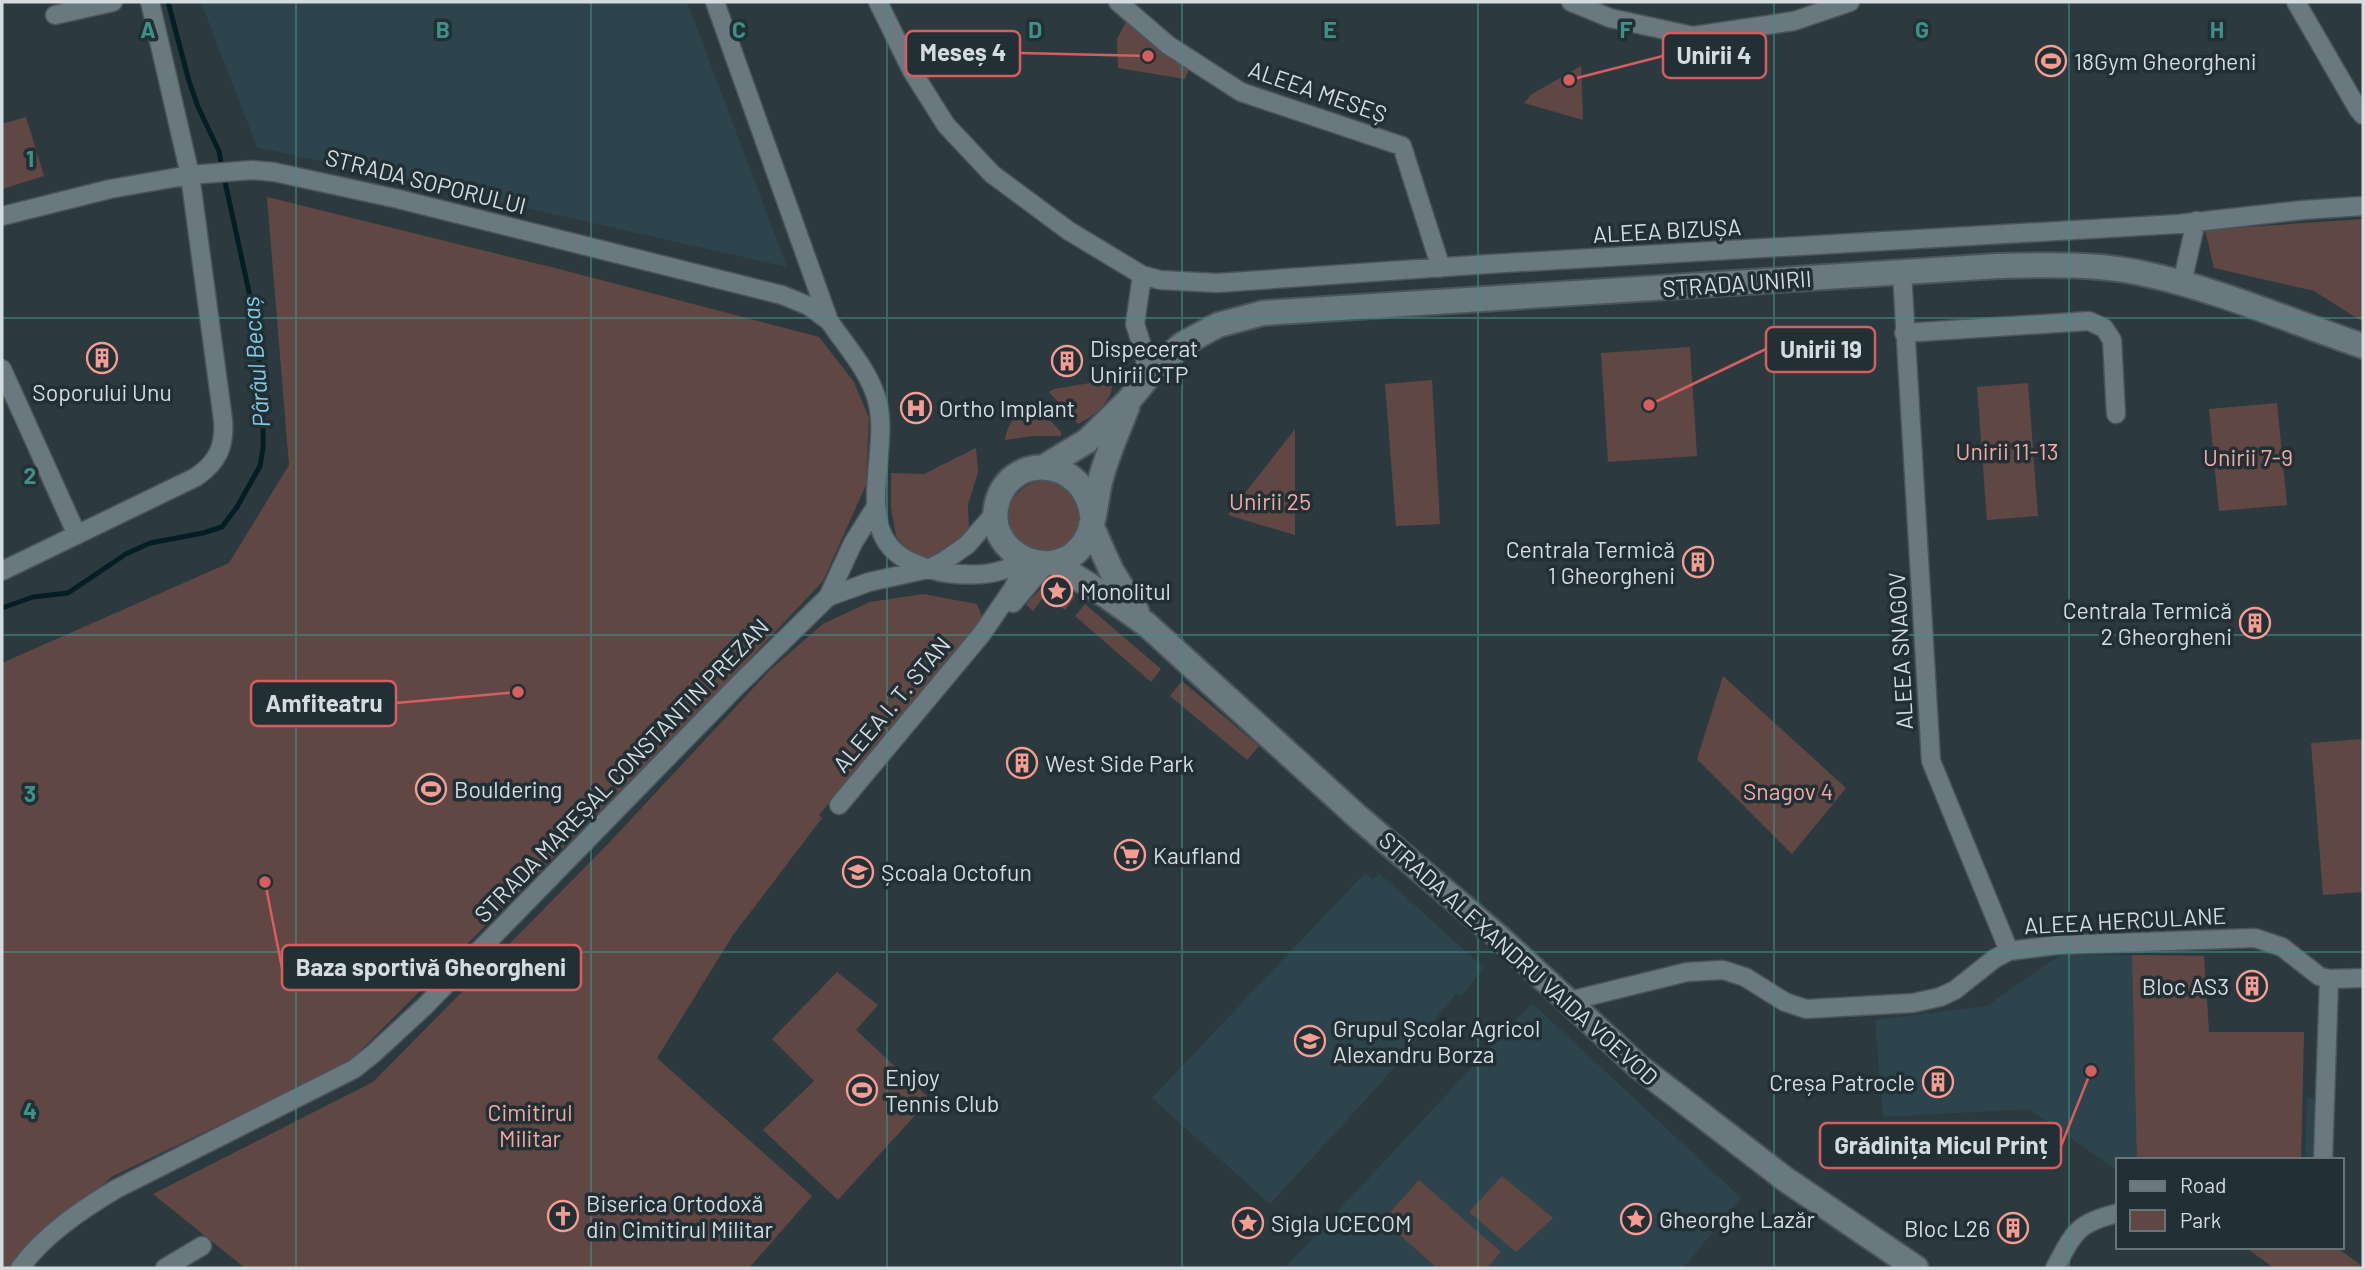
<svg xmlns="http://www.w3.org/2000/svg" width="2365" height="1270" font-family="Barlow,sans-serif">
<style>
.built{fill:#2e444c}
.green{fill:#604744}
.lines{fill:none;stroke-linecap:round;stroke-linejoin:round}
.stream{stroke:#051e26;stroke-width:5}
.minor-casing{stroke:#4a555a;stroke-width:21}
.secondary-casing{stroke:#4a555a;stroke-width:28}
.minor{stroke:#6a797f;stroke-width:18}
.secondary{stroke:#6a797f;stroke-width:24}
.grid{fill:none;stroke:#40908a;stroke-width:2;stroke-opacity:0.55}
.labels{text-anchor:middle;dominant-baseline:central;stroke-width:7;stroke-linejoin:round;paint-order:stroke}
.poi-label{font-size:23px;fill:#d4dce0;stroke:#222f35;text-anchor:start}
.street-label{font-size:23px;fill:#d4dce0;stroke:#222f35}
.park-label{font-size:23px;fill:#f3aaa2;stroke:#222f35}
.water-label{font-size:24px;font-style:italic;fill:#7ecde9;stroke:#222f35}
.grid-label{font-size:23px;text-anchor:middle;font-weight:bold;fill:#40908a;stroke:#222f35;stroke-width:7;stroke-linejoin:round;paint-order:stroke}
.leader{fill:none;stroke:#d55e5f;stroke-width:2.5}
.callout-dot{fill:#d55e5f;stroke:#222f35;stroke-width:2.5}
.callout{fill:#222f35;stroke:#d55e5f;stroke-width:2.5}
.callout-label{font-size:24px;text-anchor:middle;font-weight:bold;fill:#d4dce0}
</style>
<rect width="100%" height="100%" fill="#2c3a3f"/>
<path class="built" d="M201,2H687L787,267L257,147Z
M1365,873L1373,880L1379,873L1484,968L1460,997L1456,994L1378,1086L1270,1204L1152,1098Z
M2060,955L2204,956L2209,1032H2304L2301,1160H2118V1171L2029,1109L1883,1117L1875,1020L1987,1006Z
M1532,1003L1741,1198L1683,1268H1285Z
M2307,1098L2321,1099L2319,1160H2305Z"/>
<path class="green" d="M1129,16L1191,64L1185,79L1118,68L1117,39Z
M1581,66L1583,120L1524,103L1532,94Z
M26,117L44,176L2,189V124Z
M267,197L559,269L819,337L854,382L869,418L866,485L823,581L711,700L347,1064L113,1176L25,1250L10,1268H2V663L229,563L289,465Z
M2363,219V322L2314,291L2214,268L2205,230Z
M1690,347L1697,456L1608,462L1601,353Z
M1432,380L1440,524L1396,526L1385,384Z
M1102,381L1112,383C1114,400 1093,417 1078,424L1049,392L1054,389Z
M2028,383L2038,516L1987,520L1977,387Z
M2277,403L2287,505L2219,511L2209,409Z
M1028,408C1043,410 1051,421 1061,432V436H1033L1005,440C1006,428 1015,412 1028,408Z
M1295,429V535L1228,515Z
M976,448L978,472L968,505L969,531L958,547L928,559L907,552L896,536L891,508V473L924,474Z
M1009 516a35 35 0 1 1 70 0a35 35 0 1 1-70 0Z
M1051,582H1057L1075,596L1065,610L1045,595L1033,611L1026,604L1046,583Z
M923,594L977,604L983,619L819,815L822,818L733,935L657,1058L812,1196L749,1268H245L153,1194L373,1082L608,844L770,670L823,624L870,602Z
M1085,604L1161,669L1151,682L1075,616Z
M1723,676L1846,788L1792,854L1697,759Z
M1182,681L1259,746L1247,760L1170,696Z
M2363,739V892L2323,895L2311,743Z
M2132,955L2204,956L2209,1032H2304L2301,1160H2137Z
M837,972L878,1005L856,1030L930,1099L838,1200L763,1130L814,1081L772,1039Z
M1502,1176L1553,1218L1516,1252L1469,1212Z
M1419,1180L1501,1252L1487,1268H1437L1383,1220Z
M2245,1247H2336L2361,1265L2358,1268H2274Z"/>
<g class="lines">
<path class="stream" d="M168,2L189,81L198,107L219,151L222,168
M2,608L33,597L68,593L126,554L150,543L203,533L222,527L237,507L260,466L263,448V399L256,324L224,177"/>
<g class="minor-casing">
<path id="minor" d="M715,2L829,321C847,347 871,373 878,404C890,457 848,539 916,564C926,568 936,572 946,573C976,576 999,576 1024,560
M878,2L912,71L946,125L992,174L1069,231L1142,275L1160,280L1217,283L1489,264L2178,224L2303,210L2363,206
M1118,2L1168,45L1241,92L1402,146L1441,268
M1571,2L1610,18L1693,36L1794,21L1850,2
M2296,2L2358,109L2363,115
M55,15L113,2
M2,216L110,189L190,175L252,170L274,172L398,199L782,295L809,306L829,321
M1902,273L1931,761L2009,951
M1142,275L1135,324L1144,352L1147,377
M2182,283L2196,221
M1904,333L2089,321L2104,328L2112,340L2116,414
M2,369L77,535
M2,571L196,477C218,462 225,446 223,420L190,175L150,2
M828,597L853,543L875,508
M1013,603L1046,564
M839,805L981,635L1012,590L1028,561
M1569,1001L1687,972L1723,970L1745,977L1785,1002L1806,1009L1913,1003L1940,997L1955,990L1994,959L2009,951L2057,945L2255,938L2282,947L2319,976L2329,979L2363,978
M2323,1160L2329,979
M20,1268C44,1235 81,1210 116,1189L354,1069L373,1054L425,1006L738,685L828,597L869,582L928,569L944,561L967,545L995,513
M165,1268L202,1246
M2055,1268C2074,1232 2077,1223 2118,1213"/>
</g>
<g class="secondary-casing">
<path id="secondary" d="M1044,467L1087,441L1129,400L1158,365L1183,344L1218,325L1263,313L1998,266C2045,265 2094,263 2141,273C2217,289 2290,321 2363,346
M1092,516C1086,456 1006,450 996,508C988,556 1055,584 1083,544C1096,526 1095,499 1101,478C1107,454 1118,431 1127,407
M1091,525L1111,570L1137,612
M1054,563L1108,597L1146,624L1358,817L1502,940L1638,1066L1785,1179L1916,1268"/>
</g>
<use href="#minor" class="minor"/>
<use href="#secondary" class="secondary"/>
</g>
<path class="grid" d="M296,2V1268M591,2V1268M887,2V1268M1182,2V1268M1478,2V1268M1774,2V1268M2069,2V1268M2,318H2363M2,635H2363M2,952H2363"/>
<defs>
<g id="stadium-ring" transform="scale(1.575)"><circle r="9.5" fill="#222f35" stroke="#f59c93" stroke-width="1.5"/><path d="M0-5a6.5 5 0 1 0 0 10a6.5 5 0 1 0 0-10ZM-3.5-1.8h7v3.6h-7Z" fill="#f59c93"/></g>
<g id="building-ring" transform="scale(1.575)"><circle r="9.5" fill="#222f35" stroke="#f59c93" stroke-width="1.5"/><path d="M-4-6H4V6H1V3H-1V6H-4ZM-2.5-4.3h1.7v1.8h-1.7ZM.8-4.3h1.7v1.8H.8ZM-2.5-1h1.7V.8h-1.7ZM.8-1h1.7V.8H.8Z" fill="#f59c93"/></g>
<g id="hospital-ring" transform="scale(1.575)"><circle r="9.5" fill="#222f35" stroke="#f59c93" stroke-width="1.5"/><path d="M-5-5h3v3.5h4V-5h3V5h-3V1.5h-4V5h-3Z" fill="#f59c93"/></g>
<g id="sight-ring" transform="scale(1.575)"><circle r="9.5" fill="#222f35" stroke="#f59c93" stroke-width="1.5"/><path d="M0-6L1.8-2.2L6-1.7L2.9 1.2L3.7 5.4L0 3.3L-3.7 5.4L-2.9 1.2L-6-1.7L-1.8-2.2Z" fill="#f59c93"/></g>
<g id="supermarket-ring" transform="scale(1.575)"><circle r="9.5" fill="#222f35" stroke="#f59c93" stroke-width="1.5"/><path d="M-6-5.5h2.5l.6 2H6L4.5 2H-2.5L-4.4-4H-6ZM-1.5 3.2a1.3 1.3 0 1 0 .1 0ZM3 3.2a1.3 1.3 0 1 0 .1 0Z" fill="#f59c93"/></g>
<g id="school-ring" transform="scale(1.575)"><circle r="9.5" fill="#222f35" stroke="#f59c93" stroke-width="1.5"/><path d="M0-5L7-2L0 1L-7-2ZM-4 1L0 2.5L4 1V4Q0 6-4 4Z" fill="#f59c93"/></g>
<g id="church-ring" transform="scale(1.575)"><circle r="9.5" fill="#222f35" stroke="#f59c93" stroke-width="1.5"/><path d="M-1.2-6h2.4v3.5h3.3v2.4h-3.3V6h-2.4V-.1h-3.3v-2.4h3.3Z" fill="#f59c93"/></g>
</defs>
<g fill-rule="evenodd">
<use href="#stadium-ring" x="2051" y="61"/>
<use href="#building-ring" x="102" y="358"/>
<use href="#building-ring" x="1067" y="361"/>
<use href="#hospital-ring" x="916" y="408"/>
<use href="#building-ring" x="1698" y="562"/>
<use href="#sight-ring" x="1057" y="591"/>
<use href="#building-ring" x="2255" y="623"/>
<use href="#building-ring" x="1022" y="763"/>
<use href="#stadium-ring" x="431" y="789"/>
<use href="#supermarket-ring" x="1130" y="855"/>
<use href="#school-ring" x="858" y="872"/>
<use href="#building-ring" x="2252" y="986"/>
<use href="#school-ring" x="1310" y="1041"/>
<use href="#building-ring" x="1938" y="1082"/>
<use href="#stadium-ring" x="862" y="1090"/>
<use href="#church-ring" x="563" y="1216"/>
<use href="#sight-ring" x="1636" y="1219"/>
<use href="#sight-ring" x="1248" y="1223"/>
<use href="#building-ring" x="2013" y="1228"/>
</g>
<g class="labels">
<g class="poi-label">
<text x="2074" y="61">18Gym Gheorgheni</text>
<text x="1090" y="348">Dispecerat<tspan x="1090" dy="26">Unirii CTP</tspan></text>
<text x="102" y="392" text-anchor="middle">Soporului Unu</text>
<text x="939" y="408">Ortho Implant</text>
<text x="1675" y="549" text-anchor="end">Centrala Termică<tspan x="1675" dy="26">1 Gheorgheni</tspan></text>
<text x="1080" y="591">Monolitul</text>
<text x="2232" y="610" text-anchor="end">Centrala Termică<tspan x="2232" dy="26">2 Gheorgheni</tspan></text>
<text x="1045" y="763">West Side Park</text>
<text x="454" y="789">Bouldering</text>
<text x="1153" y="855">Kaufland</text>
<text x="881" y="872">Școala Octofun</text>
<text x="2229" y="986" text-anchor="end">Bloc AS3</text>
<text x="1333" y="1028">Grupul Școlar Agricol<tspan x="1333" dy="26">Alexandru Borza</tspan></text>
<text x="885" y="1077">Enjoy<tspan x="885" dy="26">Tennis Club</tspan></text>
<text x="1915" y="1082" text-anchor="end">Creșa Patrocle</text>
<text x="586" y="1203">Biserica Ortodoxă<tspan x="586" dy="26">din Cimitirul Militar</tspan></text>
<text x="1659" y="1219">Gheorghe Lazăr</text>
<text x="1271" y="1223">Sigla UCECOM</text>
<text x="1990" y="1228" text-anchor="end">Bloc L26</text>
</g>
<g class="street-label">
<text transform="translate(1318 91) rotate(19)">ALEEA MESEȘ</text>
<text transform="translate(426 181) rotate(14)">STRADA SOPORULUI</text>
<text transform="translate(1667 230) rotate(-3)">ALEEA BIZUȘA</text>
<text transform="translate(1737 283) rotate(-4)">STRADA UNIRII</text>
<text transform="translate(1900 651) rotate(-93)">ALEEA SNAGOV</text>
<text transform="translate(891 704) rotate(-50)">ALEEA I. T. STAN</text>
<text transform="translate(621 770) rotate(-46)">STRADA MAREȘAL CONSTANTIN PREZAN</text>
<text transform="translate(2125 920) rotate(-3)">ALEEA HERCULANE</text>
<text transform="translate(1519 958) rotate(42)">STRADA ALEXANDRU VAIDA VOEVOD</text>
</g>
<g class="park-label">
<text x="2007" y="451">Unirii 11-13</text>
<text x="2248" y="457">Unirii 7-9</text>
<text x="1270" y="501">Unirii 25</text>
<text x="1788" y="791">Snagov 4</text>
<text x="530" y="1112">Cimitirul<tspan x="530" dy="26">Militar</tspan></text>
</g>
<g class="water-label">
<text transform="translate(255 362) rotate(-95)">Pârâul Becaș</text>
</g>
</g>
<g class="grid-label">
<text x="148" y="38">A</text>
<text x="443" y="38">B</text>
<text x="739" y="38">C</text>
<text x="1035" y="38">D</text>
<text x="1330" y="38">E</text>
<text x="1626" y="38">F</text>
<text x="1922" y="38">G</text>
<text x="2217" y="38">H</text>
<text x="30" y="167">1</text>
<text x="30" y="484">2</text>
<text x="30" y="802">3</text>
<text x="30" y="1119">4</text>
</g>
<path class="leader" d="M1148 56L1020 53M1569 80L1663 56M1649 405L1766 349M518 692L396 703M265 882L282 968M2091 1071L2061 1146"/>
<g class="callout-dot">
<circle cx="1148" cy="56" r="7"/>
<circle cx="1569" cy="80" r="7"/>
<circle cx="1649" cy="405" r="7"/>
<circle cx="518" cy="692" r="7"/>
<circle cx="265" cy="882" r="7"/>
<circle cx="2091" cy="1071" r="7"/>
</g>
<g class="callout">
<rect x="906" y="31" width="114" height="45" rx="7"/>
<rect x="1663" y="33" width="103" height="45" rx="7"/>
<rect x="1766" y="327" width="109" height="45" rx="7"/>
<rect x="251" y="681" width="145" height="45" rx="7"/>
<rect x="282" y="945" width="299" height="45" rx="7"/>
<rect x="1820" y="1123" width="241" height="45" rx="7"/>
</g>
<g class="callout-label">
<text x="963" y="61">Meseș 4</text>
<text x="1714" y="64">Unirii 4</text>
<text x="1821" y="358">Unirii 19</text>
<text x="324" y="712">Amfiteatru</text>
<text x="431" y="976">Baza sportivă Gheorgheni</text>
<text x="1941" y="1154">Grădinița Micul Prinț</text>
</g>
<rect width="2365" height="1270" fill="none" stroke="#d4dce0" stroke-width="7"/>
<rect x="2116" y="1158" width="228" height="91" fill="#222f35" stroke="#697479" stroke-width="2"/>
<rect x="2130" y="1181" width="35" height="10" fill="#6a797f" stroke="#697479" stroke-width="2"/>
<text x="2180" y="1193" font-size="21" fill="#d4dce0">Road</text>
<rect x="2130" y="1210" width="35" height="21" fill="#604744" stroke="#697479" stroke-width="2"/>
<text x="2180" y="1228" font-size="21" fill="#d4dce0">Park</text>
</svg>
